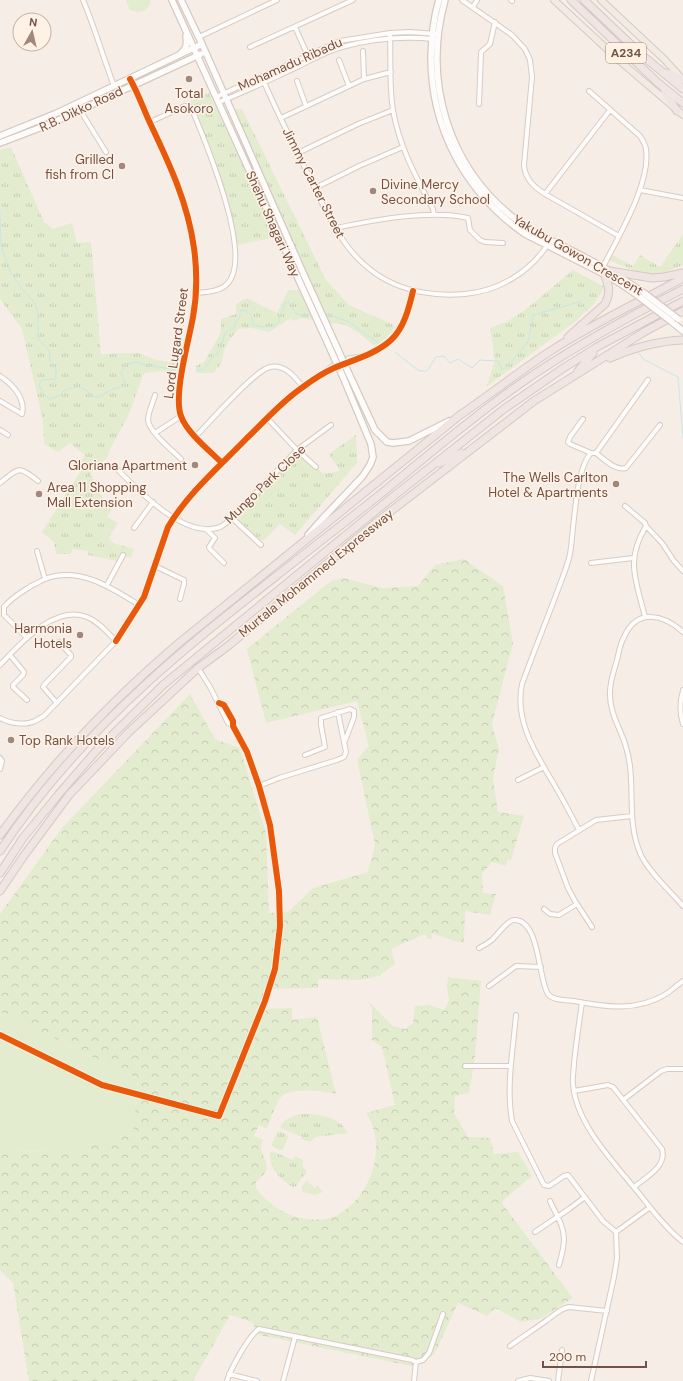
<svg xmlns="http://www.w3.org/2000/svg" width="683" height="1381" font-family="'DM Sans',sans-serif">
<style>
.grass{fill:url(#grass-tufts)}
.forest{fill:url(#forest-crowns)}
.pitch{fill:#e3eccf}
.lines{fill:none;stroke-linecap:round;stroke-linejoin:round}
.stream{stroke:#c7e7e6;stroke-width:1}
.street-casing{stroke:#d7cbc4;stroke-width:6}
.secondary-casing{stroke:#d6c9c2;stroke-width:8}
.primary-casing{stroke:#d5c9c3;stroke-width:8}
.highway-casing{stroke:#d5c9c3;stroke-width:9}
.street{stroke:#fefcfb;stroke-width:4}
.secondary{stroke:#fefcfb;stroke-width:5.5}
.primary{stroke:#f2ebe3;stroke-width:6}
.highway{stroke:#f0e5e2;stroke-width:7}
.secondary-bridge-casing{stroke:#d6c9c2;stroke-width:8;stroke-linecap:butt}
.secondary-bridge{stroke:#fefcfb;stroke-width:5.5}
.cycleway-casing{stroke:#fff2e5;stroke-width:8}
.cycleway{stroke:#e8590c;stroke-width:6}
.poi-dot{fill:#a1887e;stroke:#fff2e5;stroke-width:1.5}
.labels{text-anchor:middle;dominant-baseline:central;stroke-width:3;stroke-linejoin:round;paint-order:stroke}
.shield{fill:#fff2e5;stroke:#9d8176;stroke-width:1}
.shield-label{font-size:12px;font-weight:bold;fill:#735146}
.street-label{font-size:13px;fill:#735146;stroke:#fff2e5}
.poi-label{font-size:13px;fill:#735146;stroke:#fff2e5;text-anchor:end}
</style>
<defs>
<pattern id="grass-tufts" width="24" height="20" patternUnits="userSpaceOnUse"><rect width="24" height="20" fill="#e3eccf"/><path d="M3 7l-1-3M5 7V3M7 7l1-3M15 17l-1-3M17 17v-4M19 17l1-3" fill="none" stroke="#c6ccb3"/></pattern>
<pattern id="forest-crowns" width="20" height="18" patternUnits="userSpaceOnUse"><rect width="20" height="18" fill="#e3eccf"/><path d="M2 6a3 3 0 1 1 6 0M12 15a3 3 0 1 1 6 0" fill="none" stroke="#c6ccb3"/></pattern>
</defs>
<rect width="100%" height="100%" fill="#f6eee6"/>
<path class="grass" d="M209,93L276,237L237,245L229,201L215,158L190,101Z
M233,109H242L326,280L349,305L396,326L386,338L375,346C365,338 345,319 330,324Z
M11,147L44,222L53,229L72,223L77,243L91,242L101,354L138,353L157,360L181,364L174,374L161,371L144,373L129,414L109,451L108,457L90,473L102,497L112,509L107,517L118,523L109,537L113,543L134,549L131,558L124,556L121,562L88,555V551L72,549L71,554H56L54,542L42,532L80,472L76,468L85,455L70,443L58,452L44,444L43,421L22,329L0,299V150Z
M683,234V265L658,275H644L604,258L614,256L633,266L640,255L660,267Z
M573,270L605,287L594,304L576,321L487,386L495,360L490,328L508,321L525,310Z
M288,290H299L313,320L302,318L292,321L291,318L269,332L252,328L238,329C234,335 228,341 225,348C222,355 224,359 219,367L216,368V370L214,373H196V366L204,362L209,354L221,332V319L236,314V304L247,298L277,313Z
M356,435L357,463L295,535L280,524L264,540H258L230,514L298,445L323,474L340,471L329,454Z
M301,1114C317,1114 340,1116 348,1133L315,1137L310,1142L301,1139L302,1137L280,1128C282,1119 293,1116 301,1114Z
M280,1131L287,1134L288,1137L283,1150H280L273,1147L272,1144L277,1132Z
M272,1151L293,1160L295,1156L303,1160V1167L307,1171L296,1186L293,1187C281,1180 268,1168 270,1152Z
M307,1180L314,1188L318,1186L323,1192L315,1195L302,1192V1186Z"/>
<path class="forest" d="M464,559L503,586L513,643L492,724L499,749L493,778L498,812L524,816L511,860H507L506,866L492,862L482,874L483,893L496,894L490,915L465,911L464,943L454,941L431,933L432,939H428L425,934L391,949L395,964L379,976L360,980L318,979V988L272,989L265,1009L292,1008V1020L317,1017L336,1094C323,1091 291,1087 281,1097C275,1104 270,1121 267,1129L259,1125L254,1136L263,1140C255,1158 280,1163 256,1182V1187C260,1195 269,1202 277,1208C292,1218 316,1223 333,1217C370,1202 389,1146 366,1113L395,1105L382,1047L372,1040V1008L367,1000L393,1026L405,1029L413,1023L415,1006L429,1005L444,1010L449,1000L447,986L448,977L481,981L475,1057L469,1093L455,1096L454,1113L468,1137L490,1138L494,1154L518,1152L532,1176L501,1202L573,1298L540,1319L521,1322L495,1308L487,1316L458,1303L435,1353L423,1363L411,1366L259,1335L252,1322L230,1315L193,1381H29L13,1283L0,1270V1151L67,1152L133,1133L138,1079L0,1012V914L62,828L190,694L215,739L240,748L266,833L269,913L288,912L313,888L368,872L375,845L357,759L369,746L357,701L266,723L247,649L331,581L344,578L382,588L418,586L435,565Z"/>
<path class="pitch" d="M126,0H150L151,2C147,12 140,14 130,10Z
M0,1012L138,1079L133,1133L67,1152L0,1151Z"/>
<g class="lines">
<path class="stream" d="M0,214L1,245L10,271L21,288L35,303L38,314V339L49,350L50,360L56,369V379L42,380L39,384L42,392L49,399L59,396L66,389L79,387L86,390L91,396L98,397L113,389L126,386L121,373L126,364L136,362L146,365L178,370
M326,314L347,321L379,343
M395,352L419,371H427L436,357L444,356L450,363L458,359L472,368L480,360L498,361L502,370L511,362L528,342L533,315L579,302L588,311
M638,352L643,359L678,377L683,438
M197,370H203C206,367 208,362 211,359C213,357 217,355 218,353C226,341 219,333 235,327L236,321L240,317V311L244,310C251,314 253,317 253,325C261,326 274,330 278,322C281,319 278,320 280,316C282,311 284,310 284,304L287,302L290,303L296,314L302,315L310,314"/>
<g class="street-casing">
<path id="street" d="M83,0C95,28 103,57 114,86
M462,0L512,35L525,49L530,60L532,77L524,165C525,179 534,187 545,194L619,236
M511,0L512,1
M473,7L477,0
M295,27L308,56
M390,36C391,61 389,85 393,110C399,146 416,177 433,209L434,215
M199,37L277,0
M250,47L353,0
M363,51L364,79
M339,60L349,86
M262,77C275,109 291,139 306,170C318,195 331,225 348,247C377,285 419,298 465,294C499,291 530,272 548,244
M130,79C138,93 143,108 150,123C169,163 188,203 194,248C197,270 197,295 193,317C189,340 173,395 181,416C187,433 209,450 222,463
M297,81L306,106
M589,91L640,136C643,141 646,145 646,150C651,183 618,237 603,267
M216,97L340,41L390,33L409,32L438,34
M219,102C245,92 271,79 297,67C311,60 327,51 342,47C372,39 402,36 433,39
M479,104L481,54V52L490,44L495,22
M80,110L106,152
M281,118L364,79L391,72
M150,122L185,106L191,107C204,138 255,257 227,284C219,292 206,292 196,293
M298,153L358,124L393,110
M315,188L359,166L403,147
M640,190L683,198
M545,194L610,110
M336,228C374,220 431,209 468,218L470,230L480,240L485,242L503,243
M326,371C335,362 345,358 358,357
M0,376C12,384 26,398 22,414L0,401
M155,395C153,403 148,412 148,420C149,432 172,450 181,459
M267,418L297,450L316,467
M583,419L570,437L568,442L570,444L591,453H596C604,459 615,471 626,468L660,425
M0,430L8,435
M155,433L181,416
M196,436C209,423 255,370 270,367C285,364 295,377 303,387
M596,453L648,380
M116,468C138,490 182,537 217,528C223,527 227,522 232,518L297,450L331,425
M0,483C19,468 18,465 38,481
M625,506L645,523L646,526L662,543L674,561L683,571
M232,518L261,545
M134,528L153,502
M207,530L215,538L209,547L210,549L224,563
M37,551L45,579
M591,563L633,558
M155,566L184,580V584L180,599
M107,585L123,555
M645,617C636,580 625,561 646,526
M683,632C663,614 637,608 624,637C620,644 619,652 617,660C614,671 610,681 610,692C609,713 621,729 626,747C637,782 625,821 641,855C648,871 671,892 683,906
M27,638L4,615V607C11,598 22,592 31,586C36,584 40,581 45,579C79,566 112,588 139,605
M116,641L144,597L168,527C188,493 220,466 247,438C265,421 282,401 303,387C311,381 325,372 334,368C353,360 376,354 391,340C404,328 409,308 413,291
M10,655L24,672L23,675L13,685V687L27,700
M0,665C20,644 54,604 87,617C99,622 107,632 116,641L44,716C41,717 38,720 35,721C25,726 9,723 0,718
M198,668L210,687L228,723L233,726
M683,690C680,701 679,712 683,724
M57,703L43,687L44,685L71,657V655L59,642
M305,755L325,747L321,725V718L350,709L354,711V717L345,741
M0,758L2,761L0,769
M518,780L544,767
M259,786L279,778L337,760L344,757L346,752L338,712
M579,830C571,815 564,801 555,786C537,755 514,722 522,684C533,654 545,624 556,595C561,581 567,568 570,554C574,531 575,469 591,453
M544,909L550,914L559,915L577,904
M592,927L575,901L568,888L555,853V848L557,844L596,820L632,816
M479,948C483,946 488,943 492,940C497,935 508,920 514,920C540,919 538,979 548,994C553,1001 567,1000 574,1001C605,1007 637,1012 666,994C672,990 677,985 683,981
M489,986L516,966L541,967
M582,1003C579,1023 576,1043 574,1063C574,1070 572,1078 573,1084C576,1122 609,1157 632,1185C649,1205 663,1226 683,1242
M516,1015C513,1050 506,1087 512,1121L544,1185L549,1186L564,1176L568,1175L603,1221L616,1232
M0,1035L102,1085L219,1116L265,1001L275,969L280,926L279,891L270,825L259,786L247,752L233,726V721L224,705L219,703
M465,1066H511
M574,1091L608,1085L613,1087L662,1149C667,1167 646,1177 634,1187
M623,1100L661,1071L667,1069H683
M550,1201C555,1213 564,1225 564,1239C564,1248 561,1257 559,1265
M535,1232L569,1209L585,1197
M510,1346C522,1337 535,1329 547,1320C555,1315 559,1309 569,1307L607,1311
M416,1362L423,1360L429,1353L443,1314
M229,1374L257,1381
M227,1381C230,1370 249,1335 259,1329L412,1360L416,1362L414,1381
M283,1381L295,1337
M518,1381L530,1378L549,1381
M558,1381L562,1350
M591,1381L614,1277L617,1258L616,1232L649,1208"/>
</g>
<g class="secondary-casing">
<path id="secondary" d="M172,0L298,278
M181,0L202,44L304,275
M439,0C433,19 432,37 431,57C431,129 466,193 525,234L600,272L618,282L637,295
M445,0C422,83 449,170 519,222C540,237 564,246 586,258C606,268 625,280 644,293
M181,53C187,49 187,43 186,36
M0,136L57,113L202,44
M0,143L50,124L201,54
M672,322L683,331
M349,374L375,430L387,442L393,443L409,441L449,421
M308,535L323,518L362,477L370,465L373,457L371,444L343,377"/>
</g>
<g class="primary-casing">
<path id="primary" d="M554,0L621,62L683,115
M601,0L665,60L683,80"/>
</g>
<g class="highway-casing">
<path id="highway" d="M571,0L657,82L683,103
M584,0L643,56L683,89
M667,73L683,80
M665,92L677,111
M610,271L652,278L664,277L683,273
M568,337L605,304C611,292 609,285 604,274
M610,358C633,348 658,341 683,340
M578,371L593,353
M440,463L461,453
M0,835C52,763 112,700 179,643L460,415C491,394 521,370 552,350C594,323 639,302 683,278
M0,851C41,789 92,733 147,683C196,638 250,597 303,555C333,531 364,508 394,483C434,450 474,416 517,386C569,349 626,318 683,289
M0,873L23,838L58,795L96,751L163,685L385,503L504,409L562,369L597,347L683,301
M0,891L23,857L69,795L129,732L198,668L228,646L378,521L534,401L644,332L683,311"/>
</g>
<use href="#street" class="street"/>
<use href="#secondary" class="secondary"/>
<use href="#primary" class="primary"/>
<use href="#highway" class="highway"/>
<g class="secondary-bridge-casing">
<path id="secondary-bridge" d="M304,275L349,374
M298,278L343,377
M644,293L678,319
M637,295L672,322"/>
</g>
<use href="#secondary-bridge" class="secondary-bridge"/>
<g class="cycleway-casing">
<path id="cycleway" d="M130,79C138,93 143,108 150,123C169,163 188,203 194,248C197,270 197,295 193,317C189,340 173,395 181,416C187,433 209,450 222,463
M116,641L144,597L168,527C188,493 220,466 247,438C265,421 282,401 303,387C311,381 325,372 334,368C353,360 376,354 391,340C404,328 409,308 413,291
M0,1035L102,1085L219,1116L265,1001L275,969L280,926L279,891L270,825L259,786L247,752L233,726V721L224,705L219,703"/>
</g>
<use href="#cycleway" class="cycleway"/>
</g>
<g class="poi-dot">
<circle cx="189" cy="79" r="4"/>
<circle cx="122" cy="166" r="4"/>
<circle cx="373" cy="191" r="4"/>
<circle cx="195" cy="465" r="4"/>
<circle cx="616" cy="484" r="4"/>
<circle cx="39" cy="494" r="4"/>
<circle cx="80" cy="635" r="4"/>
<circle cx="11" cy="740" r="4"/>
</g>
<g class="labels">
<rect class="shield" x="606" y="43" width="40" height="20" rx="3"/>
<g class="shield-label">
<text x="626" y="53">A234</text>
</g>
<g class="street-label">
<text transform="translate(290 64) rotate(-24)">Mohamadu Ribadu</text>
<text transform="translate(81 109) rotate(-25)">R.B. Dikko Road</text>
<text transform="translate(314 183) rotate(63)">Jimmy Carter Street</text>
<text transform="translate(273 224) rotate(66)">Shehu Shagari Way</text>
<text transform="translate(578 255) rotate(30)">Yakubu Gowon Crescent</text>
<text transform="translate(176 343) rotate(-82)">Lord Lugard Street</text>
<text transform="translate(265 484) rotate(-44)">Mungo Park Close</text>
<text transform="translate(316 573) rotate(-39)">Murtala Mohammed Expressway</text>
</g>
<g class="poi-label">
<text x="189" y="93" text-anchor="middle">Total<tspan x="189" dy="15">Asokoro</tspan></text>
<text x="114" y="159">Grilled<tspan x="114" dy="15">fish from CI</tspan></text>
<text x="381" y="184" text-anchor="start">Divine Mercy<tspan x="381" dy="15">Secondary School</tspan></text>
<text x="187" y="465">Gloriana Apartment</text>
<text x="608" y="477">The Wells Carlton<tspan x="608" dy="15">Hotel &amp; Apartments</tspan></text>
<text x="47" y="487" text-anchor="start">Area 11 Shopping<tspan x="47" dy="15">Mall Extension</tspan></text>
<text x="72" y="628">Harmonia<tspan x="72" dy="15">Hotels</tspan></text>
<text x="19" y="740" text-anchor="start">Top Rank Hotels</text>
</g>
</g>
<g transform="translate(32 32) rotate(8)"><circle r="19" fill="#fff2e5" stroke="#c7b2a5"/>
<path d="M0-3L7 15L0 10L-7 15Z" fill="#a1887e"/>
<text y="-6" font-size="11" font-weight="bold" text-anchor="middle" fill="#735146">N</text>
</g>
<path d="M543 1361v6h103v-6" fill="none" stroke="#735146" stroke-width="2"/>
<text x="549" y="1361" font-size="12" fill="#735146" stroke="#fff2e5" stroke-width="3" paint-order="stroke">200 m</text>
</svg>
